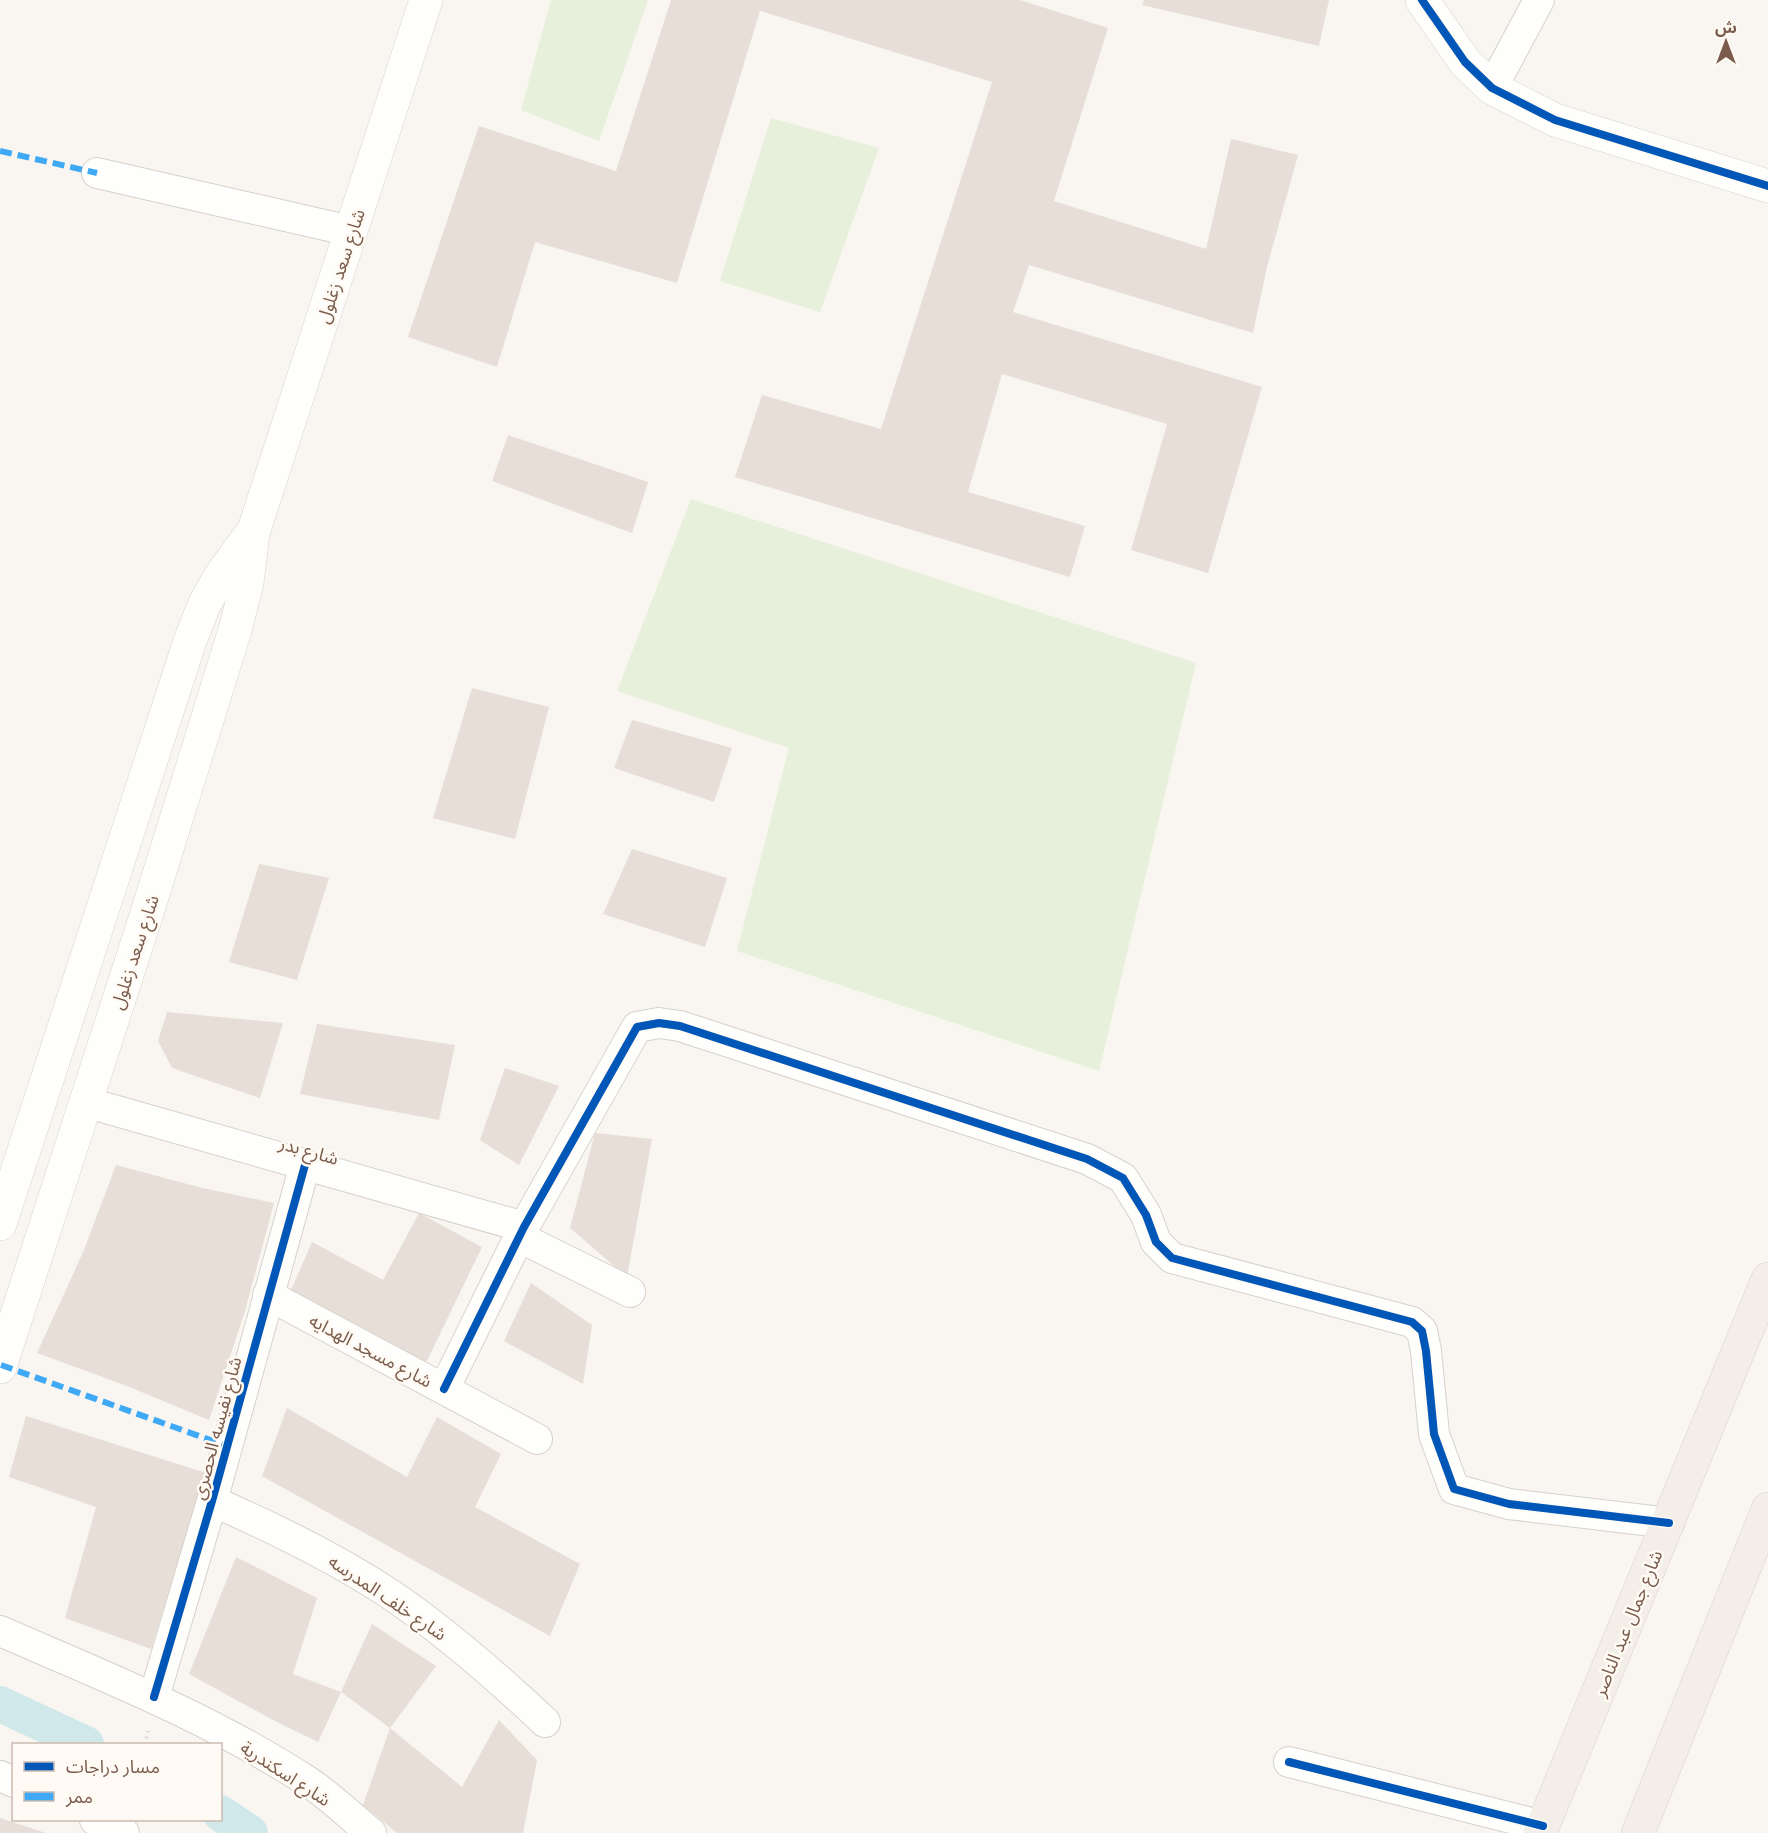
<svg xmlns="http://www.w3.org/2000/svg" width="1768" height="1833" font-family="'Golos Text','Noto Sans Arabic',sans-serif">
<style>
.garden{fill:#e7f0db}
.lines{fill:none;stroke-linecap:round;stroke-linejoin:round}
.canal{stroke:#d0e8ea;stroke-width:36}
.building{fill:#e6ded7}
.street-casing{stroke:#d7d1cb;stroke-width:32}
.secondary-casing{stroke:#d9d2cb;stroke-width:34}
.primary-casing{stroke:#dad1cc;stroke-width:34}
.path{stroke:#dcd5d0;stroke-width:4;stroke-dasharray:1.5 4.5;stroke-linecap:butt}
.street{stroke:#fefefd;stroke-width:30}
.secondary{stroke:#fefefd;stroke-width:33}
.primary{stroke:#f3eee8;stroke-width:33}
.quiet{stroke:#3fa9f5;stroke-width:6;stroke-dasharray:12 6;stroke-linecap:butt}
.cycleway-casing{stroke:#fffaf3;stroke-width:11}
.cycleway{stroke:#0057b8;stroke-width:8}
.labels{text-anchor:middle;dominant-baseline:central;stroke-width:5;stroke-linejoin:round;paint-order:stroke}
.street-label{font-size:18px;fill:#7a5c4d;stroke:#fffaf3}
</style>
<rect width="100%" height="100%" fill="#f9f5f0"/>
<path class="garden" d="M551,0H648L599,141L521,110Z
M771,118L879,148L820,312L720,281Z
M691,499L1196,663L1099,1071L737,951L789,748L617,691Z"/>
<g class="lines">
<path class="canal" d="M0,1704L86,1744
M220,1813L250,1833"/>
</g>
<path class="building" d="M671,0H1020L1108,28L1054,201L1206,249L1231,139L1298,155L1267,267L1253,333L1029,265L1013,312L1262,387L1208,573L1131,550L1167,424L1002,374L968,492L1085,526L1070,577L735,477L762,395L881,429L992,82L760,11L677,283L535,242L497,367L408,337L479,126L616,171Z
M1144,0H1329L1319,46L1142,5Z
M508,435L648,482L632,533L492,481Z
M472,688L549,707L515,839L433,818Z
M632,720L732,748L714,802L614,768Z
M632,849L727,878L705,947L603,914Z
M259,864L329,878L297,980L229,962Z
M167,1012L283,1023L260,1098L172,1068L158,1041Z
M317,1024L455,1045L439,1120L300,1094Z
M505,1068L559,1086L519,1165L480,1140Z
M595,1133L652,1139L627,1277L570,1228Z
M116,1165L202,1188L274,1203L245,1311L209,1420L127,1386L37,1353L84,1250Z
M419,1213L482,1247L424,1367L288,1297L312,1242L383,1280Z
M531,1283L592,1325L583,1384L504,1341Z
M287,1408L407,1477L437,1417L501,1454L475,1507L580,1564L550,1636L262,1476Z
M26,1416L206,1473L151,1649L65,1618L96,1507L9,1477Z
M236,1557L317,1598L293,1674L341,1692L372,1624L436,1666L390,1728L341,1692L318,1742L273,1720L189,1674Z
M499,1720L537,1760L523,1833H397L363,1805L390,1728L462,1787Z
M0,1818L46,1833H0Z"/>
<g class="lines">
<g class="street-casing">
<path id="street" d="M1492,88L1539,0
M97,173L351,231
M85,1102L524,1227
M519,1237L630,1292
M268,1295L537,1439
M444,1389L524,1227L637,1027L659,1023L680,1026L1087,1159L1123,1178L1146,1215L1156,1242L1172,1258L1412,1322L1422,1331L1426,1351L1434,1434L1454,1489L1509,1504L1669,1523
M212,1501C274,1528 334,1557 390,1594C446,1632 496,1676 545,1722
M0,1631C104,1676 212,1719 307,1781C330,1796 350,1816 371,1833
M154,1697L212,1501L305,1165
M1289,1762L1543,1826
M0,1776L14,1782
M95,1820L124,1833"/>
</g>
<g class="secondary-casing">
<path id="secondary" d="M1422,0L1465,62L1492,88L1555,120L1768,186
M0,1224L190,641L205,603L221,575L251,534
M0,1367L147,913L235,630L247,583L253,533L426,0"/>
</g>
<g class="primary-casing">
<path id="primary" d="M1540,1833L1768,1279
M1638,1833L1768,1509"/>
</g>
<path class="path" d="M145,1744L148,1731"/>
<use href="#street" class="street"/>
<use href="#secondary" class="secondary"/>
<use href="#primary" class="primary"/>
<path class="quiet" d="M0,151L97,173
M1,1365L227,1446"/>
<g class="cycleway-casing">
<path id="cycleway" d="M1422,0L1465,62L1492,88L1555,120L1768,186
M444,1389L524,1227L637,1027L659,1023L680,1026L1087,1159L1123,1178L1146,1215L1156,1242L1172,1258L1412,1322L1422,1331L1426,1351L1434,1434L1454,1489L1509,1504L1669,1523
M154,1697L212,1501L305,1165
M1289,1762L1543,1826"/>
</g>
<use href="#cycleway" class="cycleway"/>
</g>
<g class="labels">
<g class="street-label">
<text transform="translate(340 266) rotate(-72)">شارع سعد زغلول</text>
<text transform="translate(134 952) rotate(-72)">شارع سعد زغلول</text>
<text transform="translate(309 1150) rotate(16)">شارع بدر</text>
<text transform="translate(371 1350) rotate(28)">شارع مسجد الهدايه</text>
<text transform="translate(216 1428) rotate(-75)">شارع نفيسه الحصرى</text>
<text transform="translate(388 1597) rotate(34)">شارع خلف المدرسه</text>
<text transform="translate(1627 1623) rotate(-68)">شارع جمال عبد الناصر</text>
<text transform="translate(286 1773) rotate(33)">شارع اسكندرية</text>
</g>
</g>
<rect x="12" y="1743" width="210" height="78" fill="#fffaf3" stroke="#cabbb1" stroke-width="1.5"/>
<rect x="24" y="1762" width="30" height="9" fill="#0057b8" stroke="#cabbb1" stroke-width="1.5"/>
<text x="66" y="1773" font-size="18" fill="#7a5c4d">مسار دراجات</text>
<rect x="24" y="1792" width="30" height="9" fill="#3fa9f5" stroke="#cabbb1" stroke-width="1.5"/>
<text x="66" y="1803" font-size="18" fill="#7a5c4d">ممر</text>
<g transform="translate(1726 42)" stroke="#fffaf3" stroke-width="4.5" paint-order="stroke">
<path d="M0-4.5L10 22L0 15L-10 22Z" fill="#7a5c4d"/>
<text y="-9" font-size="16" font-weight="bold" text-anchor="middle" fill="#7a5c4d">ش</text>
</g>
</svg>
